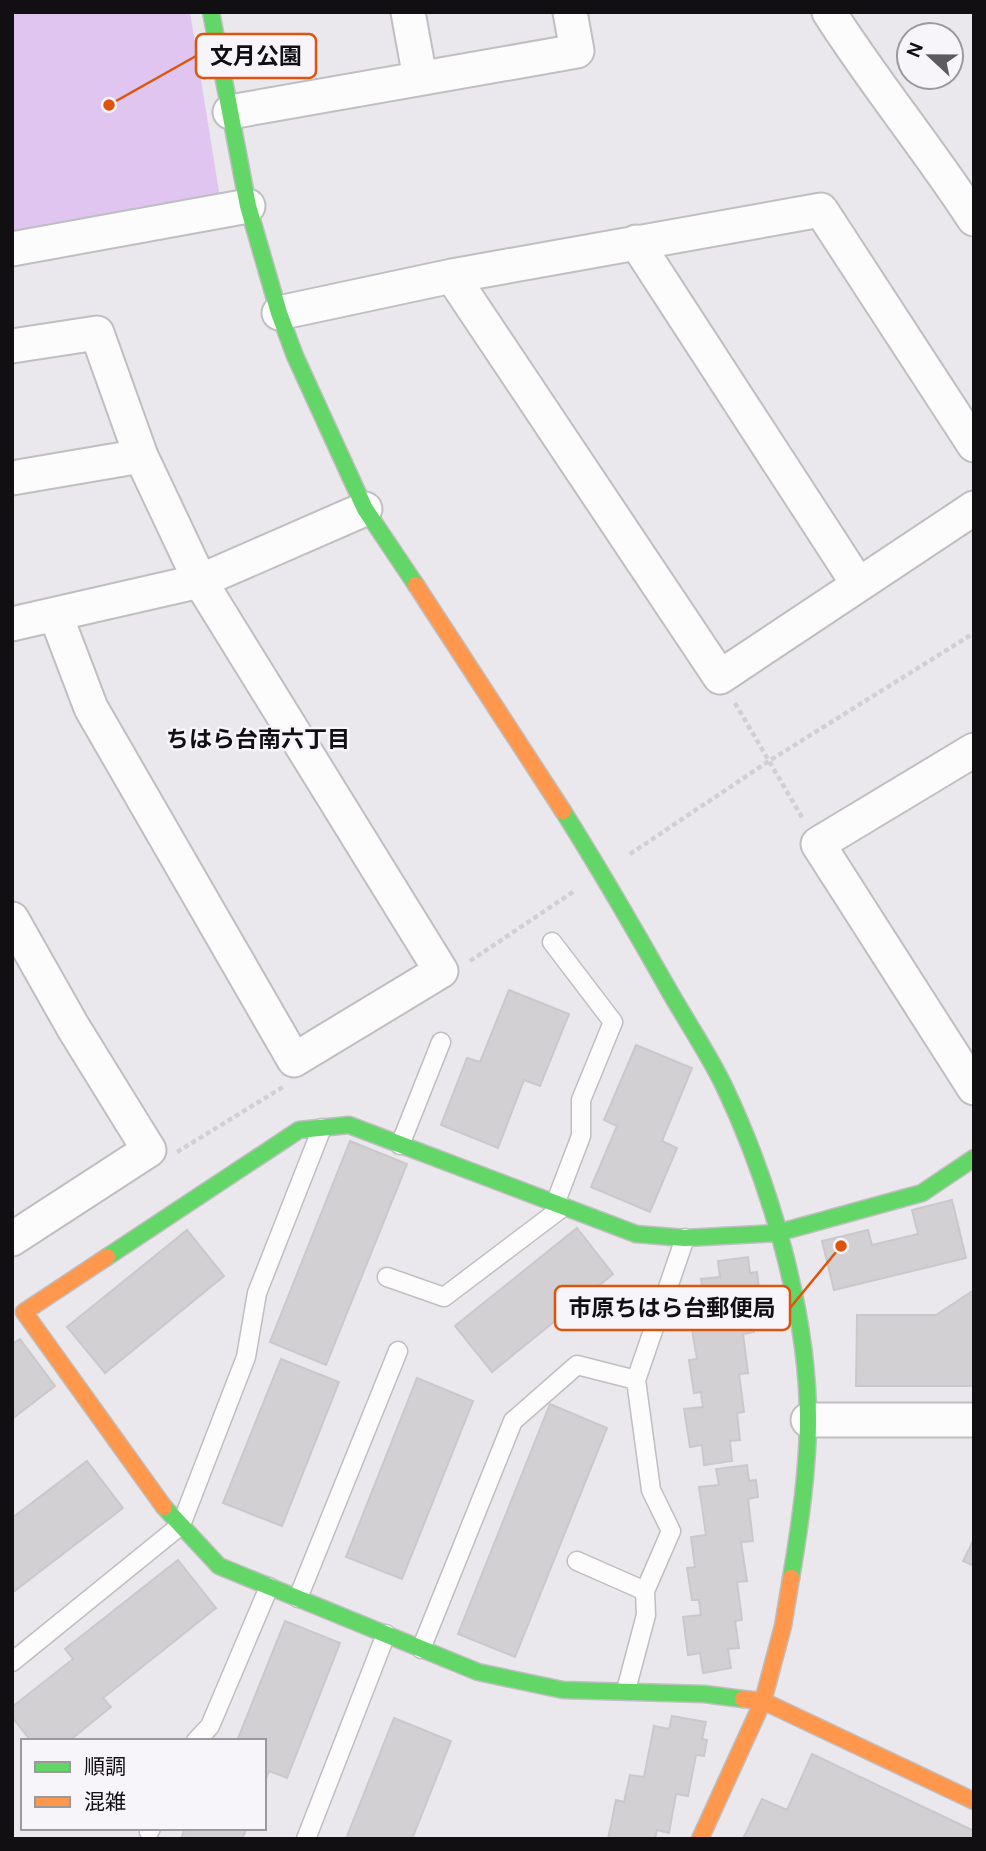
<svg xmlns="http://www.w3.org/2000/svg" width="986" height="1851" font-family="'DM Sans','Noto Sans JP',sans-serif">
<style>
.green{fill:#dfc5ef}
.building{fill:#d2d0d3;stroke:#cac8ca;stroke-width:2}
.lines{fill:none;stroke-linecap:round;stroke-linejoin:round}
.lane-casing{stroke:#bfbec0;stroke-width:21}
.street-casing{stroke:#bfbec0;stroke-width:37}
.fast-casing{stroke:#bfbec0;stroke-width:19}
.slow-casing{stroke:#bfbec0;stroke-width:19}
.path{stroke:#d0d0d1;stroke-width:4.5;stroke-dasharray:5 3.5;stroke-linecap:butt}
.lane{stroke:#fcfcfc;stroke-width:18}
.street{stroke:#fcfcfc;stroke-width:33}
.fast{stroke:#63d668;stroke-width:16}
.slow{stroke:#ff974d;stroke-width:16}
.labels{text-anchor:middle;dominant-baseline:central;stroke-width:5;stroke-linejoin:round;paint-order:stroke}
.neighbourhood-label{font-size:23px;font-weight:bold;fill:#110f11;stroke:#f8f5fa}
.leader{fill:none;stroke:#dd550c;stroke-width:2.5}
.callout-dot{fill:#dd550c;stroke:#f8f5fa;stroke-width:2.5}
.callout{fill:#f8f5fa;stroke:#dd550c;stroke-width:2.5}
.callout-label{font-size:23px;text-anchor:middle;font-weight:bold;fill:#110f11}
</style>
<rect width="100%" height="100%" fill="#eae8ec"/>
<path class="green" d="M12,12H190L220,198L12,234Z"/>
<path class="building" d="M509,990L569,1014L540,1086L524,1080L498,1148L441,1125L467,1058L480,1062Z
M636,1045L692,1068L662,1141L677,1148L650,1212L591,1187L617,1126L604,1120Z
M350,1141L407,1164L326,1365L270,1342Z
M952,1200L966,1258L834,1290L822,1241L868,1230L872,1245L918,1234L912,1210Z
M577,1228L613,1274L492,1372L455,1326Z
M187,1230L224,1276L105,1373L67,1327Z
M748,1257L750,1273L757,1272L759,1289L749,1291L754,1332L743,1334L748,1373L739,1374L744,1412L737,1413L740,1440L730,1441L732,1461L704,1465L702,1445L690,1447L684,1409L703,1407L701,1392L694,1393L689,1360L697,1359L692,1329L707,1327L701,1279L720,1277L718,1261Z
M974,1290V1386H856L857,1315H936Z
M20,1339L55,1386L12,1419V1344Z
M281,1359L339,1382L282,1526L223,1503Z
M417,1378L473,1401L402,1579L346,1557Z
M550,1404L607,1428L515,1657L458,1634Z
M87,1461L123,1508L12,1593V1518Z
M747,1465L749,1481L756,1480L758,1497L748,1499L753,1541L741,1542L747,1581L737,1582L742,1620L735,1621L739,1648L728,1649L731,1668L703,1673L700,1653L688,1655L683,1617L701,1615L699,1600H692L687,1568L695,1567L691,1537L706,1535L699,1487L719,1485L716,1469Z
M974,1539V1566L963,1561Z
M178,1560L216,1608L103,1698L111,1707L69,1741H31L12,1717V1707L73,1659L65,1649Z
M285,1621L340,1643L287,1778L269,1771L264,1784V1741H237Z
M672,1716L706,1722L702,1739L707,1740L704,1756L696,1755L688,1796L676,1794L669,1833L657,1830L655,1839H608L616,1800L624,1802L630,1775L644,1777L654,1726L669,1729Z
M394,1718L451,1741L412,1839H346Z
M812,1754L974,1831V1839H743L762,1799L787,1810Z
M185,1828H247L242,1839H181Z"/>
<g class="lines">
<g class="lane-casing">
<path id="lane" d="M552,942L613,1022L581,1100V1136L555,1204
M400,1145L441,1042
M387,1277L444,1297L563,1207
M577,1561L645,1591
M298,1598L398,1351
M421,1649L513,1421L577,1365L636,1380
M12,1662L181,1525L246,1357L257,1293L322,1128
M626,1690L646,1615L645,1591L671,1531L651,1490L636,1380L685,1238
M196,1741L210,1726L269,1587
M149,1832L151,1828
M306,1839L386,1634"/>
</g>
<g class="street-casing">
<path id="street" d="M408,12L420,78
M829,12C874,83 928,148 974,219
M230,112L577,51L570,12
M636,242L858,584
M12,249L248,206
M452,276L720,677L974,508
M279,313L452,276L821,210L974,445
M12,346L97,333L141,456L200,581L441,971L294,1060L91,708L56,616
M12,478L141,456
M12,624L200,581L365,509
M974,750L818,844L974,1088
M12,919L73,1027L149,1150L12,1239
M808,1420H974"/>
</g>
<g class="fast-casing">
<path id="fast" d="M211,12L248,206L279,313L295,356L365,509L416,585
M563,811C601,871 636,932 671,994C689,1025 709,1055 724,1086C770,1183 808,1312 808,1419C808,1472 800,1526 791,1578
M107,1257L299,1130L349,1125L636,1234L685,1238L777,1233L922,1193L974,1158
M164,1507L219,1566L478,1672L563,1690L704,1694L743,1699"/>
</g>
<g class="slow-casing">
<path id="slow" d="M416,585L563,811
M107,1257L24,1312L164,1507
M743,1699L763,1701L974,1801
M700,1839L763,1701L783,1626L791,1578"/>
</g>
<path class="path" d="M735,703L803,819
M630,854L769,761L974,633
M470,961L576,890
M177,1152L283,1087"/>
<use href="#lane" class="lane"/>
<use href="#street" class="street"/>
<use href="#fast" class="fast"/>
<use href="#slow" class="slow"/>
</g>
<g class="labels">
<g class="neighbourhood-label">
<text x="258" y="739">ちはら台南六丁目</text>
</g>
</g>
<path class="leader" d="M109 105L196 56M841 1246L790 1308"/>
<g class="callout-dot">
<circle cx="109" cy="105" r="7"/>
<circle cx="841" cy="1246" r="7"/>
</g>
<g class="callout">
<rect x="196" y="34" width="120" height="44" rx="7"/>
<rect x="555" y="1286" width="235" height="44" rx="7"/>
</g>
<g class="callout-label">
<text x="256" y="64">文月公園</text>
<text x="672" y="1316">市原ちはら台郵便局</text>
</g>
<rect width="986" height="1851" fill="none" stroke="#110f11" stroke-width="28"/>
<rect x="21" y="1739" width="245" height="91" fill="#f8f5fa" stroke="#9c999d" stroke-width="2"/>
<rect x="35" y="1762" width="35" height="10" fill="#63d668" stroke="#9c999d" stroke-width="2"/>
<text x="84" y="1774" font-size="21" fill="#110f11">順調</text>
<rect x="35" y="1797" width="35" height="10" fill="#ff974d" stroke="#9c999d" stroke-width="2"/>
<text x="84" y="1809" font-size="21" fill="#110f11">混雑</text>
<g transform="translate(930 56) rotate(292)"><circle r="33" fill="#f8f5fa" stroke="#9c999d" stroke-width="2"/>
<path d="M0-5L12 26L0 18L-12 26Z" fill="#5d5b5e"/>
<text y="-10" font-size="19" font-weight="bold" text-anchor="middle" fill="#110f11">N</text>
</g>
</svg>
